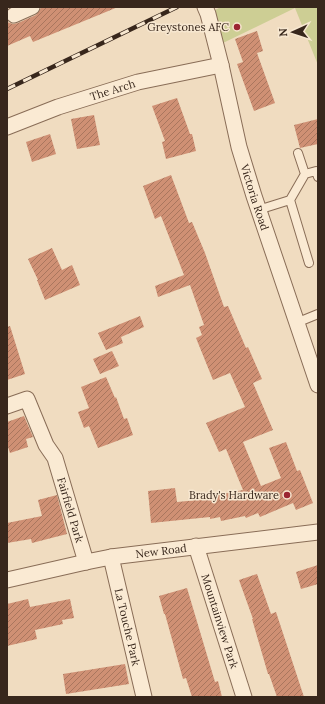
<svg xmlns="http://www.w3.org/2000/svg" width="325" height="704" font-family="Lora,serif">
<style>
.green{fill:#cdce94}
.building{fill:url(#building-hatch)}
.lines{fill:none;stroke-linecap:round;stroke-linejoin:round}
.lane-casing{stroke:#896d57;stroke-width:10}
.street-casing{stroke:#896d57;stroke-width:17}
.lane{stroke:#faead3;stroke-width:8}
.street{stroke:#faead3;stroke-width:15}
.rail-casing{stroke:#38271c;stroke-width:4.5}
.rail{stroke:#f7e7d0;stroke-width:3;stroke-dasharray:9;stroke-linecap:butt}
.poi-dot{fill:#9b2532;stroke:#f7e7d0;stroke-width:1.5}
.labels{text-anchor:middle;dominant-baseline:central;stroke-width:3;stroke-linejoin:round;paint-order:stroke}
.poi-label{font-size:11px;fill:#38271c;stroke:#f7e7d0;text-anchor:end}
.street-label{font-size:11px;fill:#38271c;stroke:#f7e7d0}
</style>
<defs>
<pattern id="building-hatch" width="6" height="6" patternUnits="userSpaceOnUse"><rect width="6" height="6" fill="#cf9074"/><path d="M-1 1l2-2M0 6l6-6M5 7l2-2" fill="none" stroke="#a9765e"/></pattern>
</defs>
<rect width="100%" height="100%" fill="#f0dcc0"/>
<path class="green" d="M221,7H318V65L295,8L223,43L213,11Z"/>
<path class="building" d="M44,7H118L33,42L30,36L7,46V22L13,24L18,23L36,15L41,8Z
M257,31L263,51L257,53L275,103L254,111L237,64L243,62L235,39Z
M177,98L190,134H192L196,151L166,159L162,142L165,141L152,106Z
M94,115L100,145L77,149L71,119Z
M318,119V144L300,148L294,125Z
M50,134L56,154L32,162L26,142Z
M171,175L189,223L192,222L205,253L224,307L228,306L246,348L248,347L262,379L253,383L273,430L243,442L261,486L281,478L269,448L286,442L297,471L300,470L313,503L296,510L293,503L260,517L258,513L246,518L245,516L221,521L220,517L210,519V517L151,523L148,491L175,488L177,502L208,499V497L243,490L226,449L219,452L206,423L245,407L230,373L213,380L196,338L202,335L199,327L204,325L190,285L158,297L155,286L184,275L161,216L155,219L143,186Z
M52,248L62,270L72,265L80,285L45,300L37,280H38L28,259Z
M140,316L144,327L121,337L123,343L106,350L98,333Z
M10,326L25,374L7,380V327Z
M112,351L119,366L100,374L93,359Z
M106,377L115,398L116,397L124,419L127,418L133,435L98,448L89,426L84,428L78,412L89,408L81,387Z
M24,416L33,437L26,439L28,447L10,453L7,444V422Z
M57,495L67,534L32,543L31,539L7,543V523L42,516L38,500Z
M318,565V584L301,589L296,572Z
M257,574L271,614L276,612L304,697H277L269,674H268L252,619H253L239,580Z
M187,588L215,682L218,681L222,697H192L186,678L183,679L165,614H164L159,596Z
M28,599L30,607L70,599L74,618L62,620L63,624L35,630L37,639L7,646V604Z
M125,664L129,684L66,694L63,674Z"/>
<g class="lines">
<g class="lane-casing">
<path id="lane" d="M298,153L305,174
M258,210L290,200
M309,263L290,200L305,174L316,171L318,177
M296,323L318,314"/>
</g>
<g class="street-casing">
<g id="street">
<path id="s1" d="M205,7L208,14L221,65L239,147L254,196L318,385"/>
<path d="M14,15L32,7"/>
<path id="s2" d="M7,127L58,107L138,82L221,65"/>
<path id="s3" d="M7,406L27,399L46,445L55,458L86,562"/>
<path id="s4" d="M196,546L244,697"/>
<path id="s5" d="M111,557L144,697"/>
<path id="s6" d="M7,580L86,562L111,557L318,532"/>
</g>
</g>
<use href="#lane" class="lane"/>
<use href="#street" class="street"/>
<g class="rail-casing">
<path id="rail" d="M7,89L177,7"/>
</g>
<use href="#rail" class="rail"/>
</g>
<g class="poi-dot">
<circle cx="237" cy="27" r="4"/>
<circle cx="287" cy="495" r="4"/>
</g>
<g class="labels">
<g class="poi-label">
<text x="229" y="27">Greystones AFC</text>
<text x="279" y="495">Brady's Hardware</text>
</g>
<g class="street-label">
<text stroke="none"><textPath href="#s2" startOffset="112">The Arch</textPath></text>
<text stroke="none"><textPath href="#s1" startOffset="197">Victoria Road</textPath></text>
<text stroke="none"><textPath href="#s3" startOffset="141">Fairfield Park</textPath></text>
<text stroke="none"><textPath href="#s6" startOffset="157">New Road</textPath></text>
<text stroke="none"><textPath href="#s4" startOffset="79">Mountainview Park</textPath></text>
<text stroke="none"><textPath href="#s5" startOffset="72">La Touche Park</textPath></text>
</g>
</g>
<rect width="325" height="704" fill="none" stroke="#38271c" stroke-width="16"/>
<g transform="translate(293 32) rotate(267)" stroke="#f7e7d0" stroke-width="3" paint-order="stroke">
<path d="M0-3L7 15L0 10L-7 15Z" fill="#38271c"/>
<text y="-6" font-size="11" font-weight="bold" text-anchor="middle" fill="#38271c">N</text>
</g>
</svg>
